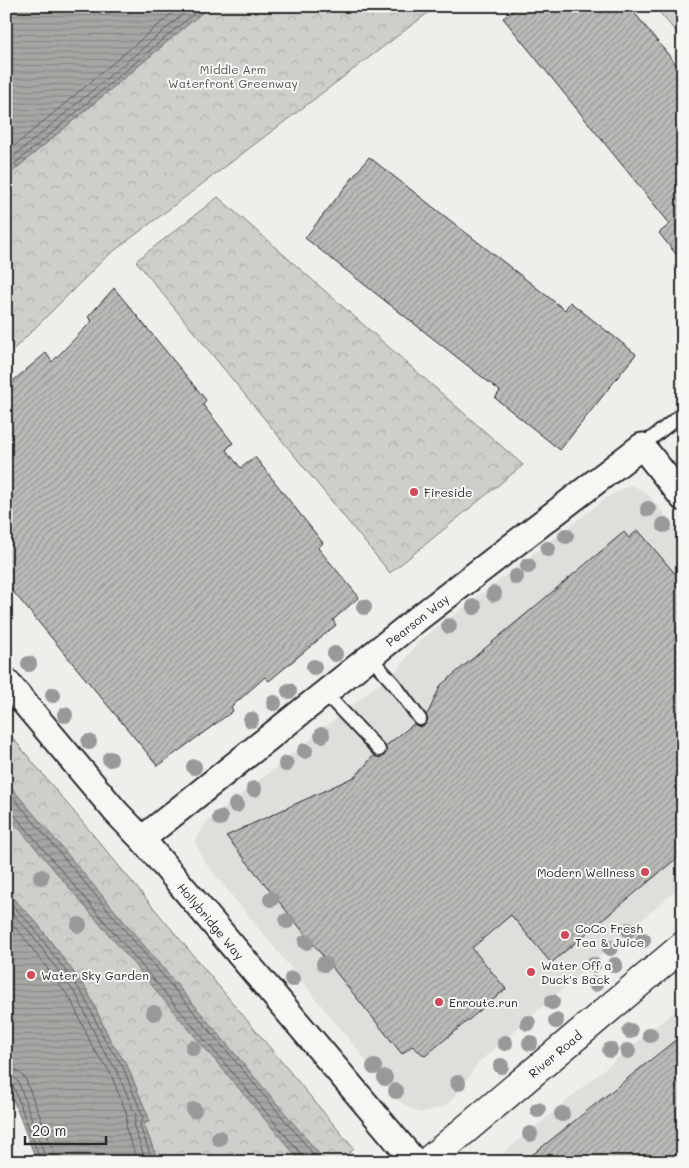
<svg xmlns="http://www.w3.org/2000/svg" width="689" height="1168" font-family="Mali,sans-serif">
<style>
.built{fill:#dededb}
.forest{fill:url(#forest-firs);stroke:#7c7c7a}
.park{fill:url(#park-crowns);stroke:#7c7c7a}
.water{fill:url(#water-rules);stroke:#757573}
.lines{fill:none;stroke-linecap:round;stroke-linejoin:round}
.shore{stroke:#5c5c5b;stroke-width:1}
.building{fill:url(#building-hatch);stroke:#2b2b2b}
.lane-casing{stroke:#2b2b2b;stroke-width:16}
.street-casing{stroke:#2b2b2b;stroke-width:29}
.secondary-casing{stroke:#2b2b2b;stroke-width:31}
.lane{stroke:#f6f6f2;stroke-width:12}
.street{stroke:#f6f6f2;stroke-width:25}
.secondary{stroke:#f6f6f2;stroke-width:28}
.tree{fill:#999997}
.poi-dot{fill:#d1495b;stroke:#f6f6f2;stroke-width:2}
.labels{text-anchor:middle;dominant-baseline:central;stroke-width:4;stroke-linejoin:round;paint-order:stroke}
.park-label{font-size:12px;fill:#545453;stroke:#f6f6f2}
.poi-label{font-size:12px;fill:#2b2b2b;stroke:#f6f6f2;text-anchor:start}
.street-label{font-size:12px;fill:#2b2b2b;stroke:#f6f6f2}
</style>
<defs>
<pattern id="forest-firs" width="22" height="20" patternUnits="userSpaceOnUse" patternTransform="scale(1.25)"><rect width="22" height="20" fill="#cececa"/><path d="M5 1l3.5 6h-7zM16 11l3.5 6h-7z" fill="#b1b1ae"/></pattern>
<pattern id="park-crowns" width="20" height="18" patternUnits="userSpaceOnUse" patternTransform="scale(1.25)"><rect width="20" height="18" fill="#cececa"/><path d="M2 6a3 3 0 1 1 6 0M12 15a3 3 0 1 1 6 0" fill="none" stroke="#b1b1ae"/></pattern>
<pattern id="water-rules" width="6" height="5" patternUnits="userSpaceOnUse" patternTransform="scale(1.25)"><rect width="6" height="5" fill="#a6a6a3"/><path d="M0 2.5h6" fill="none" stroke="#878785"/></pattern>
<pattern id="building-hatch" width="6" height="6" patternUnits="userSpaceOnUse" patternTransform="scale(1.25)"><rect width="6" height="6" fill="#babab7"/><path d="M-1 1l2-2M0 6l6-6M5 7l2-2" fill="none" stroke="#979795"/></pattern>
</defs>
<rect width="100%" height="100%" fill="#eeeeea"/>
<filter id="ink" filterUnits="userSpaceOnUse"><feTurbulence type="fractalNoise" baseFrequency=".02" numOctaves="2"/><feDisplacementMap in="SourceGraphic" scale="10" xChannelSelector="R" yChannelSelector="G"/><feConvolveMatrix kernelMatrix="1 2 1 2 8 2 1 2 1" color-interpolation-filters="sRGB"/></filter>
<g filter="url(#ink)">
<path class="built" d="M631,485L646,492L683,537V884L478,1063L463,1086L446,1106L420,1113L400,1102L203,860L195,842L205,824L400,667L417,643L609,496Z
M683,1004V1162H495V1160Z"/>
<path class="forest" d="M654,6H683V40Z"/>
<path class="park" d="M210,6H437L106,257L6,357V177Z
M218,197L523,465L390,573L136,261Z
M6,730L354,1149L338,1162H158L144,1124L150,1121L126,1063L111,1042L87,990L36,922L6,891Z"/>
<path class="water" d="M6,6H210L6,177Z
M6,781L326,1162H301L6,813Z
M6,891L36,922L87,990L111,1042L126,1063L150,1121L144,1124L158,1162H37L6,1081Z"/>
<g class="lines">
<path class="shore" d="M6,153L181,6
M6,163L193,6
M6,171L203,6
M6,789L320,1162
M6,811L11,812L17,818L303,1156L305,1162
M6,898L32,926L82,993L107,1044L122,1065L143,1117L140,1126L153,1162
M6,907L28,930L77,996L101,1047L116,1069L136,1116L134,1127L146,1162
M6,918L22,935L71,1000L94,1050L110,1072L127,1115L126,1129L138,1162
M6,1068L16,1070L25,1078L54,1153L55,1162
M6,1075L14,1077L19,1083L47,1162
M6,1082H10L13,1085L41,1162"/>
</g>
<path class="building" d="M509,6H629L683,73V263L659,233L670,224L503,18L513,11Z
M369,157L565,310L570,302L636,354L560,450L495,398L500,391L305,238Z
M114,288L206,400L203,405L233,443L226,450L241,468L255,457L323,543L318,548L359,597L333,620L336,625L269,681L265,677L231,707L233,711L158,766L6,583V401L9,403L14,380L46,353L52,362L92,321L88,317Z
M638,530L683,583V853L551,963L511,915L472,948L506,989L425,1056L412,1046L402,1054L226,836L356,776L374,755L428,713L441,685L624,532L629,538Z
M683,1034V1162H523L527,1159Z"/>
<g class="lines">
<g class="lane-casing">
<path id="lane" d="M642,446L683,413
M370,657L394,684L420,719
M325,693L379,750"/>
</g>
<g class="street-casing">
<path id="street" d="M6,681L116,812L142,839L415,1162
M142,839L416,620L642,446L683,498"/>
</g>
<g class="secondary-casing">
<path id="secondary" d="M427,1162L683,946"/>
</g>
<use href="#lane" class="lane"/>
<use href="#street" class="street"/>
<use href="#secondary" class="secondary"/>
</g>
<g class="tree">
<circle cx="648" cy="509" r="8"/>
<circle cx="664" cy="525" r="8"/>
<circle cx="566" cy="536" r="8"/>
<circle cx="548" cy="549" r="8"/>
<circle cx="528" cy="566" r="8"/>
<circle cx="516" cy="577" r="8"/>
<circle cx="494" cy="594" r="8"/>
<circle cx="364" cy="607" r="8"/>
<circle cx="474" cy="607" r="8"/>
<circle cx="449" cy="626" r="8"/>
<circle cx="335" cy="654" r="8"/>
<circle cx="29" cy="664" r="8"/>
<circle cx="314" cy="667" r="8"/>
<circle cx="289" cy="691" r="8"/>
<circle cx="53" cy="695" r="8"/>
<circle cx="274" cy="703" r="8"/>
<circle cx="65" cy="715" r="8"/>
<circle cx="251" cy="720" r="8"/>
<circle cx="322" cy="735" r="8"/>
<circle cx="89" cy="742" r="8"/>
<circle cx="305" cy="751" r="8"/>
<circle cx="110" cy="759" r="8"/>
<circle cx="286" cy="764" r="8"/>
<circle cx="194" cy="767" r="8"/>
<circle cx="254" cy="789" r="8"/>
<circle cx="236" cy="805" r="8"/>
<circle cx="220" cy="818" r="8"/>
<circle cx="41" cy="877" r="8"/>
<circle cx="271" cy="899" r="8"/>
<circle cx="287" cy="921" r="8"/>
<circle cx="79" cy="925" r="8"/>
<circle cx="629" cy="930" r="8"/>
<circle cx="643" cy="940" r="8"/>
<circle cx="306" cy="942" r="8"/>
<circle cx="610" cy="948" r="8"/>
<circle cx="324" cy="964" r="8"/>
<circle cx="593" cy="965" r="8"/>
<circle cx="615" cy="965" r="8"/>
<circle cx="292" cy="979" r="8"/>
<circle cx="595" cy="984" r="8"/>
<circle cx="552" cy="1002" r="8"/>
<circle cx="154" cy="1013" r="8"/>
<circle cx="556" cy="1021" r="8"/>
<circle cx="528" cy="1023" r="8"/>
<circle cx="630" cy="1031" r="8"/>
<circle cx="650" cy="1035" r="8"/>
<circle cx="505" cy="1043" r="8"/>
<circle cx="530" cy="1043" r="8"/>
<circle cx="193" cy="1048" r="8"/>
<circle cx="610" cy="1050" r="8"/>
<circle cx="628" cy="1051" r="8"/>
<circle cx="501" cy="1066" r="8"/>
<circle cx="374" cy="1067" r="8"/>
<circle cx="385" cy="1078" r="8"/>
<circle cx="458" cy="1083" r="8"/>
<circle cx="396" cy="1091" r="8"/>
<circle cx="194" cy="1110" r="8"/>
<circle cx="538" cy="1110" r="8"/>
<circle cx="562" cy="1114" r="8"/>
<circle cx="530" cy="1134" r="8"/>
<circle cx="219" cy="1138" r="8"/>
</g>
</g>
<g class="poi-dot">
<circle cx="414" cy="492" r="5"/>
<circle cx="645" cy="872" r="5"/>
<circle cx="565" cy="935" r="5"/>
<circle cx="531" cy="972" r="5"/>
<circle cx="31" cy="975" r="5"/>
<circle cx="439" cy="1002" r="5"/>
</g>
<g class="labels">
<g class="park-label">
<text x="233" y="69">Middle Arm<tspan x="233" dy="14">Waterfront Greenway</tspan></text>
</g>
<g class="poi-label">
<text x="424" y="492">Fireside</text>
<text x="635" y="872" text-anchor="end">Modern Wellness</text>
<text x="575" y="928">CoCo Fresh<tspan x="575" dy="14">Tea &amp; Juice</tspan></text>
<text x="541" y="965">Water Off a<tspan x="541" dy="14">Duck's Back</tspan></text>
<text x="41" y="975">Water Sky Garden</text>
<text x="449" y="1002">Enroute.run</text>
</g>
<g class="street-label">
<text transform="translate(417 620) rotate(-38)">Pearson Way</text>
<text transform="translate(211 921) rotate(50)">Hollybridge Way</text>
<text transform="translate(555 1054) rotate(-40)">River Road</text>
</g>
</g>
<rect width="689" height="1168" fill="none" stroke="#f6f6f2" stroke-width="25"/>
<rect x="12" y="12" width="664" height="1143" fill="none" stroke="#2b2b2b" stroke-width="2" filter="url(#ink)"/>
<path d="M25 1136v8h81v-8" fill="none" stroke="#2b2b2b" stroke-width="2.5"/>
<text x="32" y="1136" font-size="15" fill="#2b2b2b" stroke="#f6f6f2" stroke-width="4" paint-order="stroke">20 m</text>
</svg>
